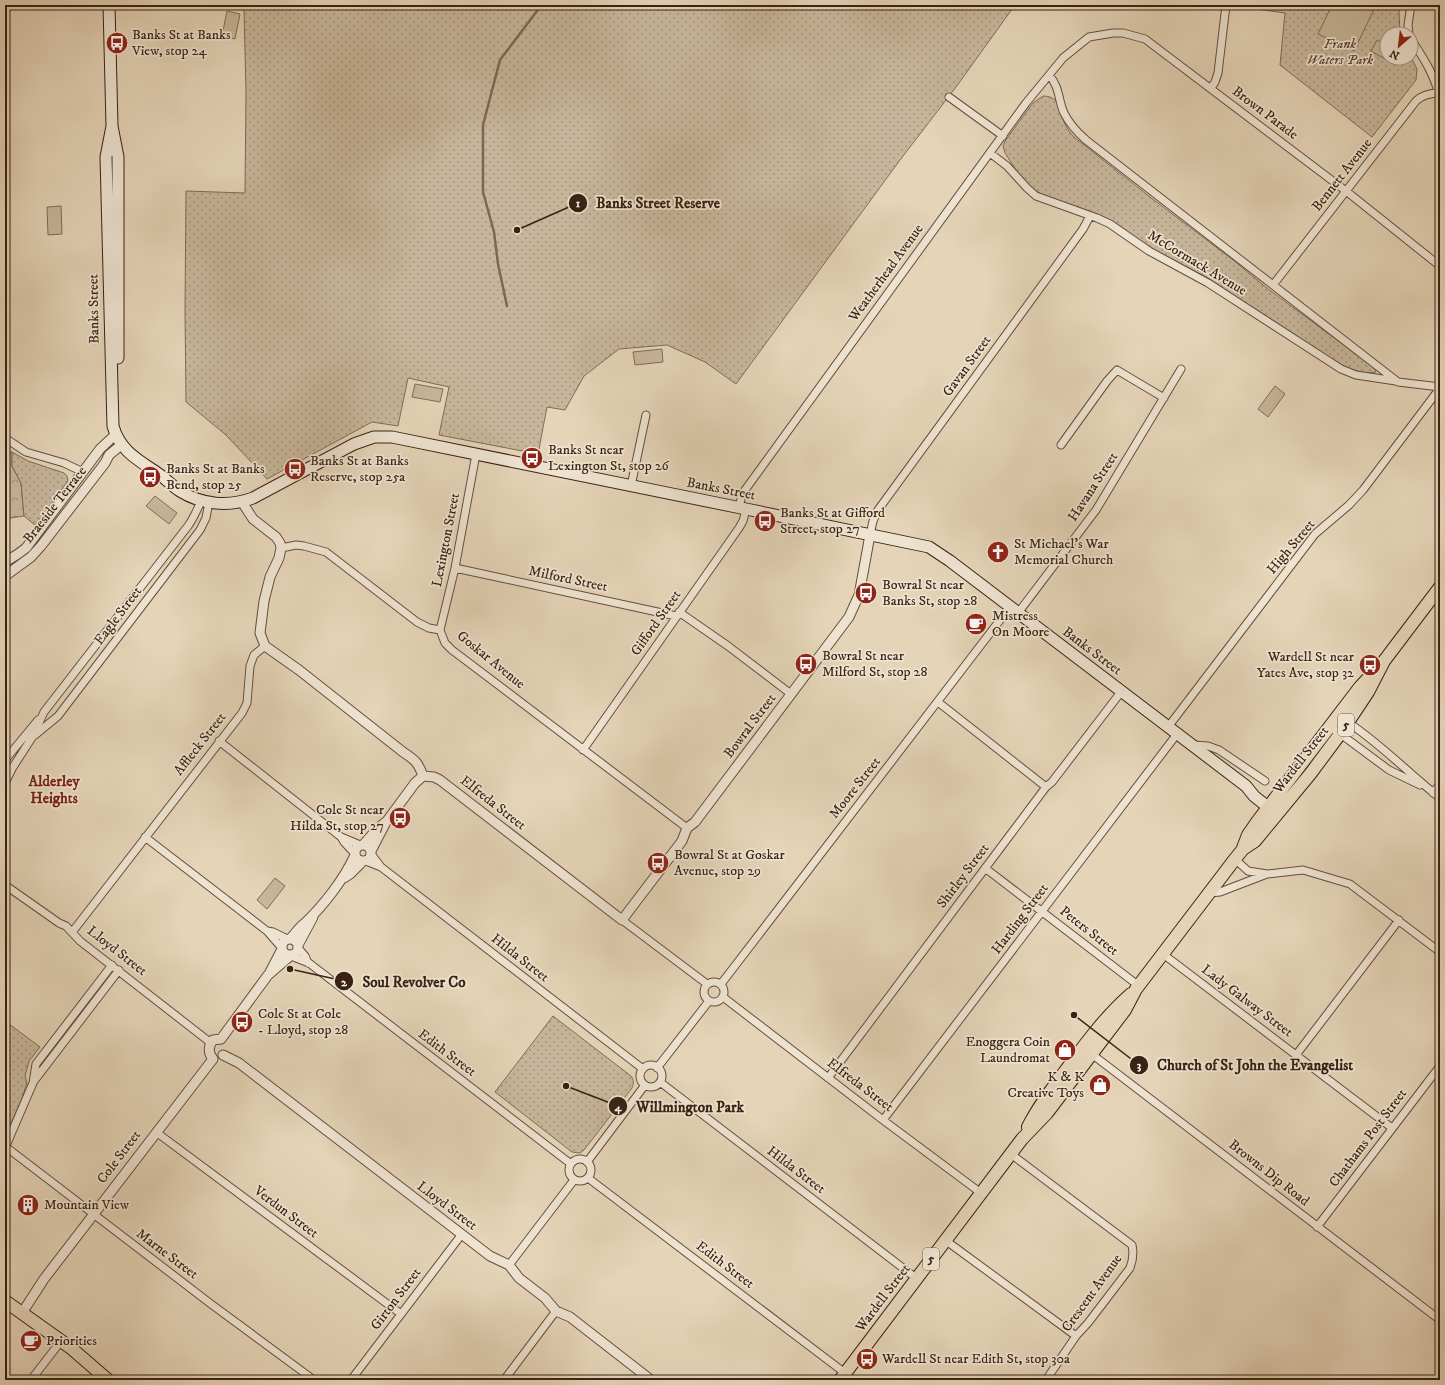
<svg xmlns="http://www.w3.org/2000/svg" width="1445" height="1385" font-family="'IM FELL DW Pica',serif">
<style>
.forest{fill:url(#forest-crowns);stroke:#806c58}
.park{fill:url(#park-dots);stroke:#806c58}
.garden{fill:#c8b69c;stroke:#806c58}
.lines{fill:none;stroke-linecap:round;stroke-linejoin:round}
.stream{stroke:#7d6854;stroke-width:2.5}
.minor-casing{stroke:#644e3c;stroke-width:9}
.tertiary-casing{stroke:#644e3c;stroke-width:11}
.secondary-casing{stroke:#392213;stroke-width:13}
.primary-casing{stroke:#392213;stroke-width:14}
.trunk-casing{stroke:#392213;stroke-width:14}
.minor{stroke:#eee3d1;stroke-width:7}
.tertiary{stroke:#eee3d1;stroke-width:9}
.secondary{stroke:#eee3d1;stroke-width:11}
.primary{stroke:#e5d4b8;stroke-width:12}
.trunk{stroke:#e5d4b8;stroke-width:12}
.labels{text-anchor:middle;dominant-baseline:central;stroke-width:3.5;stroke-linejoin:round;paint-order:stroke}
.shield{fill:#eee3d1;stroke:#6f5c4c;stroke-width:1}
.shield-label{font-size:13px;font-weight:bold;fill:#392213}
.poi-label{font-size:14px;fill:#392213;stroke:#eee3d1;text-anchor:start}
.park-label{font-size:14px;font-style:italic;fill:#5d4735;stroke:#eee3d1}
.street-label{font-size:14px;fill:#392213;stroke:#eee3d1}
.neighbourhood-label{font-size:15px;font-weight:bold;fill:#7a1f14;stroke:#eee3d1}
.leader{fill:none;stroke:#392213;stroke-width:1.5}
.callout-dot{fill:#392213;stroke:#eee3d1;stroke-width:1.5}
.mark-label{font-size:12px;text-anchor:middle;font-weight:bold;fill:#fff}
.callout-label{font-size:15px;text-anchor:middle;font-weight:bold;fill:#392213;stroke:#eee3d1;stroke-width:3.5;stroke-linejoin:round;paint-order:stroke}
</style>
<defs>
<pattern id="forest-crowns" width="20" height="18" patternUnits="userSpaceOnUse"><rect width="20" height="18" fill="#c8b69c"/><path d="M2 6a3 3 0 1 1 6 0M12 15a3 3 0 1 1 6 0" fill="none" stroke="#a3947e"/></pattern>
<pattern id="park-dots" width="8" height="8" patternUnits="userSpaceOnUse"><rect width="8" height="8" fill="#c8b69c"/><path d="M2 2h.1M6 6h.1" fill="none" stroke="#a3947e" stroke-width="1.8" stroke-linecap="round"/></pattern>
</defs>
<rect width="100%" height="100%" fill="#e5d4b8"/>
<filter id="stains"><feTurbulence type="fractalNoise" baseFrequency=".005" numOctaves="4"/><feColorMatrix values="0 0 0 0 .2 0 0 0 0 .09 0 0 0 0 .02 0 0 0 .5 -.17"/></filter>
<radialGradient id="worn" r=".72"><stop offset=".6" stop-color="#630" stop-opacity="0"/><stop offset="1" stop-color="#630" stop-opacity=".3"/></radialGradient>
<path class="forest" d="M5,449L12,452V466L21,483L24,516L11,518L5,513Z"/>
<path class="park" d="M232,5H1015L956,87L900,160L736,384L705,362L667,345L619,349L584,376L565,410L547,407L538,454L439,435L449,387L408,378L398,426L372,422L267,479L226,435L186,402L185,311L186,191L245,193L246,92L244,11L241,8Z
M1227,5H1401L1399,12L1400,34H1387V58H1411V57L1417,69L1416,80L1372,137L1280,65L1285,13Z
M1043,96C1062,96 1059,113 1066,126C1068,130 1071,134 1074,137L1150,197L1233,260L1268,289L1375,368L1376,372C1362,375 1347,368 1334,361L1208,278L1149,247L1111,220L1089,211L1054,199L1041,194L1030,187L1016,170L1005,153L1003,146L1005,141L1033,103Z
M12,452L28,461L64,473L67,476L68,481L35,525L24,516L21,483L12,466Z
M553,1016L631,1076C634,1080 634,1083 632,1088L584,1150L580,1153L572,1152L495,1092Z
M5,1021L40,1047L29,1061L25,1076L27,1083L21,1101L5,1137Z"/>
<path class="garden" d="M1332,5H1376L1354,51L1318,34Z
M227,11L240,14L235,39L222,36Z
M1377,40L1387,45V55L1385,59L1371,51Z
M61,206L62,234L48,235L47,207Z
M662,349L663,362L635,365L633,352Z
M415,384L443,389L440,402L412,397Z
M1275,386L1285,394L1268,417L1258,409Z
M155,496L177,513L169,524L146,506Z
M275,878L285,886L267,909L257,900Z"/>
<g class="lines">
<path class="stream" d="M507,306L498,264L494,232L483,192V125L500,60L537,11L539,5"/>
<g class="minor-casing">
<path id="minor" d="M1409,34L1408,25L1411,5
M1411,39C1424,59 1435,75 1440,100
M1049,75C1060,87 1058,100 1064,113C1069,123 1078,133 1086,140L1398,382L1440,387
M1211,88L1215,82L1218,73L1226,5
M949,97L1003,136
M990,153L1007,166L1027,188L1036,196L1097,218L1110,224L1149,251L1208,283L1341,369L1356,375L1396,381
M1273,285L1416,101C1422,95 1431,93 1440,93
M5,438L26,452L64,463L83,472
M1061,445L1107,381L1117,370L1164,398
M631,486L646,415
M739,507L742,495L745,490L1026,103L1063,58L1089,37L1113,33H1123L1145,39L1346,191L1440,266
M870,535L873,521L878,510L1083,229L1090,216
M281,548L296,545L304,546L326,552L417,622L429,628L440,630L445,643L452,650L687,828
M455,568L676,616
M679,612L728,646L791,694
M1018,613L1096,510L1181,369
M440,630L455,568L476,454
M938,702L1046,787
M1346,721C1380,743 1408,773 1440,798
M1168,727L1315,534L1349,505L1363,490L1440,388
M1331,727L1389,770L1420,785
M35,735L58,716L200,530L206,518L209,502
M219,741L341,837L360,845
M1193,745L1208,746L1219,750L1265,781
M583,750L739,528L743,521L746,509
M5,760L38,720
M5,783L13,767L33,736L44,712L188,526C194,518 197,509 202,500
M1433,793L1440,784
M145,837L267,931L281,947
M341,837L344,842L354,853
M371,854L381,867
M1235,859L1248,871L1267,874L1303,870L1350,884L1440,952
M366,861L381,867L643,1069
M985,868L1139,986
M5,885L59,923L66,926L80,941L211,1043
M1209,893L1220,892L1267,874
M622,920L707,984
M73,931L242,713L247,703L250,666L254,655L265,646
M267,931L273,932L287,939
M298,948L305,956L308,963
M1163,954L1392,1128
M291,956L309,963L571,1164
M704 992a10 10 0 1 1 20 0a10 10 0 1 1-20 0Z
M721,984L1010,607
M723,997L883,1120L981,1193
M1089,1052L1440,1320
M1296,1055L1399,920
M640 1076a11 11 0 1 1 22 0a11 11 0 1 1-22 0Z
M657,1068L709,1001
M828,1078L1046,787L1052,782L1121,692
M34,1081L119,970
M660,1082L916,1278
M883,1120L1177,734
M156,1132L401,1314
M6,1147L211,1304L314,1380
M5,1148L33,1083L36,1064L112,965
M1011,1154L1132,1245C1134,1254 1133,1260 1130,1268L1088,1323L1076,1336L1046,1380
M569 1170a11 11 0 1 1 22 0a11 11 0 1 1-22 0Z
M587,1162L645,1085
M588,1178L845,1373
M1317,1227L1440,1066
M945,1240L1076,1336
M509,1265L574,1180
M31,1380L61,1341
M351,1380L462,1234
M504,1380L556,1311"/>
</g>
<g class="tertiary-casing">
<path id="tertiary" d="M242,502L253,519L276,537L280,543L281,548L279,558L270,577L264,601L260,633L265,646L299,670L403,752C415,760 418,762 423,776
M5,562L18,554L26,548L100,449L115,435
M5,576L31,557L41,546L105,463L109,455L121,445
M423,776L434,777L440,780L622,920L682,841L687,828L695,822L849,617L859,595L870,535
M355 853a8 8 0 1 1 16 0a8 8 0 1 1-16 0Z
M363,845L377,829L387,821L415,783L423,776
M371,851L385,824
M344,878L350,874L363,861
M282 947a8 8 0 1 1 16 0a8 8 0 1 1-16 0Z
M290,939C295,934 299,927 305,923C324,905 344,879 355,855
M298,945L313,917
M270,972L282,949
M221,1039L268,975L290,956
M223,1055L239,1063L490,1256L509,1265L519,1278L545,1298L556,1311L570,1317L651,1380
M213,1059C208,1053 208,1046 213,1040L221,1039
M22,1313L44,1279L213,1059"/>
</g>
<g class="secondary-casing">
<path id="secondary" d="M109,5L112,126L118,157V358
M112,126L106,157L113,426C119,449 136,459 156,472C164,477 171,485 180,491C202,505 229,507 253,498L354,444L374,437H392L746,509L929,547L950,561L1246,786L1254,796L1274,812"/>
</g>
<g class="primary-casing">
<path id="primary" d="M5,1301L71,1348L108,1380"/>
</g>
<g class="trunk-casing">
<path id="trunk" d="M1243,848L1248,835L1257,822L1360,687L1384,661L1440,587
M1028,1127C1039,1105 1054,1086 1069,1066C1088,1040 1107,1015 1131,994
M840,1380L1022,1139L1047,1113L1100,1043L1125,1010L1136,989L1235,859L1243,849L1255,841L1311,773L1340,734L1368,692L1384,661"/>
</g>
<use href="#minor" class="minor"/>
<use href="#tertiary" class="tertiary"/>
<use href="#secondary" class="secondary"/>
<use href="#primary" class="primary"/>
<use href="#trunk" class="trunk"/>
</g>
<defs>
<g id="bus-disc" transform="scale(1.15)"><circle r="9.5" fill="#8f2418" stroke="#eee3d1"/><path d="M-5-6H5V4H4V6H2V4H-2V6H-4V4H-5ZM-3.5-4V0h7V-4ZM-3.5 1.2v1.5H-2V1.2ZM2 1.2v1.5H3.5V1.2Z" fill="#fff"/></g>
<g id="church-disc" transform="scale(1.15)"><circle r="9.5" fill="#8f2418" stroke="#eee3d1"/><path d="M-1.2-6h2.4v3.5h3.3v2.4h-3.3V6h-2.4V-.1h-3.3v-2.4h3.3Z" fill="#fff"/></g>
<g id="cafe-disc" transform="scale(1.15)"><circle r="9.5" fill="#8f2418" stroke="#eee3d1"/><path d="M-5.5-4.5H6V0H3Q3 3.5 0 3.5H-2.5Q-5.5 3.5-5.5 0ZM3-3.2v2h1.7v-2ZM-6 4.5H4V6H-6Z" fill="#fff"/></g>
<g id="shop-disc" transform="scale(1.15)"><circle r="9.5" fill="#8f2418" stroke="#eee3d1"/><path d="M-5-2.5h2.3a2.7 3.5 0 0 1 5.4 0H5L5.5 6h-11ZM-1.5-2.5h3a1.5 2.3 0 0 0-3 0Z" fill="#fff"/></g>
<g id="building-disc" transform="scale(1.15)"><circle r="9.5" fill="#8f2418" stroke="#eee3d1"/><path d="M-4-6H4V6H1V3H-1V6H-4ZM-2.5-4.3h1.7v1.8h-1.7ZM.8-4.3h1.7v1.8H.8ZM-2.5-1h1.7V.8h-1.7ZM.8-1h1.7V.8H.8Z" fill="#fff"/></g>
</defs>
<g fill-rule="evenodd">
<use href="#bus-disc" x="117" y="43"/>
<use href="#bus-disc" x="532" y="458"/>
<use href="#bus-disc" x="295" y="469"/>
<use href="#bus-disc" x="150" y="477"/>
<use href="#bus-disc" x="765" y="521"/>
<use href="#church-disc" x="998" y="552"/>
<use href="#bus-disc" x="866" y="593"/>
<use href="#cafe-disc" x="976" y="624"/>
<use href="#bus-disc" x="806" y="664"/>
<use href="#bus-disc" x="1370" y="665"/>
<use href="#bus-disc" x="400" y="818"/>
<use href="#bus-disc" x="658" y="863"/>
<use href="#bus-disc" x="242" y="1022"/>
<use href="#shop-disc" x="1065" y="1050"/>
<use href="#shop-disc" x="1100" y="1085"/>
<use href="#building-disc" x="28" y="1205"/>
<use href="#cafe-disc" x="31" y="1341"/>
<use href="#bus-disc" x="867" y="1359"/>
</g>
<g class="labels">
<g class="shield">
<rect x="1338" y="714" width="16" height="22" rx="3"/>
<rect x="923" y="1248" width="16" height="22" rx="3"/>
</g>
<g class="shield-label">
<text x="1346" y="725">5</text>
<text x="931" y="1259">5</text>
</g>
<g class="poi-label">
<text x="132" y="35">Banks St at Banks<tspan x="132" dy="16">View, stop 24</tspan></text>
<text x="548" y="450">Banks St near<tspan x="548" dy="16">Lexington St, stop 26</tspan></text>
<text x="310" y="461">Banks St at Banks<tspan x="310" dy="16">Reserve, stop 25a</tspan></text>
<text x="166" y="469">Banks St at Banks<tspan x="166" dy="16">Bend, stop 25</tspan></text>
<text x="780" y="513">Banks St at Gifford<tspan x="780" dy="16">Street, stop 27</tspan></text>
<text x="1014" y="544">St Michael's War<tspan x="1014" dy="16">Memorial Church</tspan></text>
<text x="882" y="585">Bowral St near<tspan x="882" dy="16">Banks St, stop 28</tspan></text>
<text x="992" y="616">Mistress<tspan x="992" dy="16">On Moore</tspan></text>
<text x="822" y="656">Bowral St near<tspan x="822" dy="16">Milford St, stop 28</tspan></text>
<text x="1354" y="657" text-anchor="end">Wardell St near<tspan x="1354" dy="16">Yates Ave, stop 32</tspan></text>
<text x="384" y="810" text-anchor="end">Cole St near<tspan x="384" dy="16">Hilda St, stop 27</tspan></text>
<text x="674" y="855">Bowral St at Goskar<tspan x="674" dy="16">Avenue, stop 29</tspan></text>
<text x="258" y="1014">Cole St at Cole<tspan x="258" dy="16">- Lloyd, stop 28</tspan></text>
<text x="1050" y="1042" text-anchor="end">Enoggera Coin<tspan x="1050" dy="16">Laundromat</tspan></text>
<text x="1084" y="1077" text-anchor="end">K &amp; K<tspan x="1084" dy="16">Creative Toys</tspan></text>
<text x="44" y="1205">Mountain View</text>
<text x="46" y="1341">Priorities</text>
<text x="882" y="1359">Wardell St near Edith St, stop 30a</text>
</g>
<g class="park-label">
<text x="1340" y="44">Frank<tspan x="1340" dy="16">Waters Park</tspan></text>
</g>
<g class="street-label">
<text transform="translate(1265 113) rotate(37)">Brown Parade</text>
<text transform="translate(1342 175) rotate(-52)">Bennett Avenue</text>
<text transform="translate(1197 263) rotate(31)">McCormack Avenue</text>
<text transform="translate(886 273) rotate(-54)">Weatherhead Avenue</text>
<text transform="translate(94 309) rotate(-91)">Banks Street</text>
<text transform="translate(967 366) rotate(-54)">Gavan Street</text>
<text transform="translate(1093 487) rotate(-57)">Havana Street</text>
<text transform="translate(721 489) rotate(11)">Banks Street</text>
<text transform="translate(55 505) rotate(-52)">Braeside Terrace</text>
<text transform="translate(446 540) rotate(-79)">Lexington Street</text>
<text transform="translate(1291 547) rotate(-50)">High Street</text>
<text transform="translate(568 579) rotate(12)">Milford Street</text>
<text transform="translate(118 616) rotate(-53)">Eagle Street</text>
<text transform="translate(656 623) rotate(-55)">Gifford Street</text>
<text transform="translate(1092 651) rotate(37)">Banks Street</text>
<text transform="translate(491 660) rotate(39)">Goskar Avenue</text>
<text transform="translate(750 726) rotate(-53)">Bowral Street</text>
<text transform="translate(200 744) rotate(-52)">Affleck Street</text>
<text transform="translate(1301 760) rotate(-52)">Wardell Street</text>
<text transform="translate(855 788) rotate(-52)">Moore Street</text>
<text transform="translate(493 803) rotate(38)">Elfreda Street</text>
<text transform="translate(963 876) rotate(-53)">Shirley Street</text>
<text transform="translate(1020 919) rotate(-53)">Harding Street</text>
<text transform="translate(1089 931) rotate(38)">Peters Street</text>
<text transform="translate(117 951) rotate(38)">Lloyd Street</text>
<text transform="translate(520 958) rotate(38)">Hilda Street</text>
<text transform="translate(1247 1001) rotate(37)">Lady Galway Street</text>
<text transform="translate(447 1053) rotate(37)">Edith Street</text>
<text transform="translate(860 1085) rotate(37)">Elfreda Street</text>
<text transform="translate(1368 1138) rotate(-53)">Chathams Post Street</text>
<text transform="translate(119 1157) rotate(-53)">Cole Street</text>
<text transform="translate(796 1170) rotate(37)">Hilda Street</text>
<text transform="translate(1269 1173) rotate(38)">Browns Dip Road</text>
<text transform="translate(447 1206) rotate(37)">Lloyd Street</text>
<text transform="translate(286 1212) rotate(37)">Verdun Street</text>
<text transform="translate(167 1254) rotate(37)">Marne Street</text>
<text transform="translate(725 1265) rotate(37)">Edith Street</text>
<text transform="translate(1092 1293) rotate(-54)">Crescent Avenue</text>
<text transform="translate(883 1298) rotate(-53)">Wardell Street</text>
<text transform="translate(396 1299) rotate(-53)">Girton Street</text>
</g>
<g class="neighbourhood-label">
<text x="54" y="781">Alderley<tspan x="54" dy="17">Heights</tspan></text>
</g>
</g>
<path class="leader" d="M517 230L578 203M290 969L344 981M1074 1015L1139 1065M566 1086L618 1106"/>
<g class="callout-dot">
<circle cx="517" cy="230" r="4"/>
<circle cx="290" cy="969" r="4"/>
<circle cx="1074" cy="1015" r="4"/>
<circle cx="566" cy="1086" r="4"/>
<circle cx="578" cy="203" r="10"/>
<circle cx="344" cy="981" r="10"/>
<circle cx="1139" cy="1065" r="10"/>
<circle cx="618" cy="1106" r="10"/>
</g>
<g class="mark-label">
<text x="578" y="207">1</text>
<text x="344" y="986">2</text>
<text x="1139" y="1069">3</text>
<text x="618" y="1111">4</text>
</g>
<g class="callout-label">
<text x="658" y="208">Banks Street Reserve</text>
<text x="414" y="987">Soul Revolver Co</text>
<text x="1255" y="1070">Church of St John the Evangelist</text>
<text x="690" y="1112">Willmington Park</text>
</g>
<rect width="1445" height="1385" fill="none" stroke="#e5d4b8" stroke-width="20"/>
<rect x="6" y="6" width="1433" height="1373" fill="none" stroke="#392213" stroke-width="2"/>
<rect x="10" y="10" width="1425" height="1365" fill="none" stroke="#392213"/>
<g transform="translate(1399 46) rotate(208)"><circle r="19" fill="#eee3d1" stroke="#a69685"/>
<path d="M0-3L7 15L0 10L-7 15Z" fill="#8f2418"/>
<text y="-6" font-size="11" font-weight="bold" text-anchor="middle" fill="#392213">N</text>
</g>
<rect width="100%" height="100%" filter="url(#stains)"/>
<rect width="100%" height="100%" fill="url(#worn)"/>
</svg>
